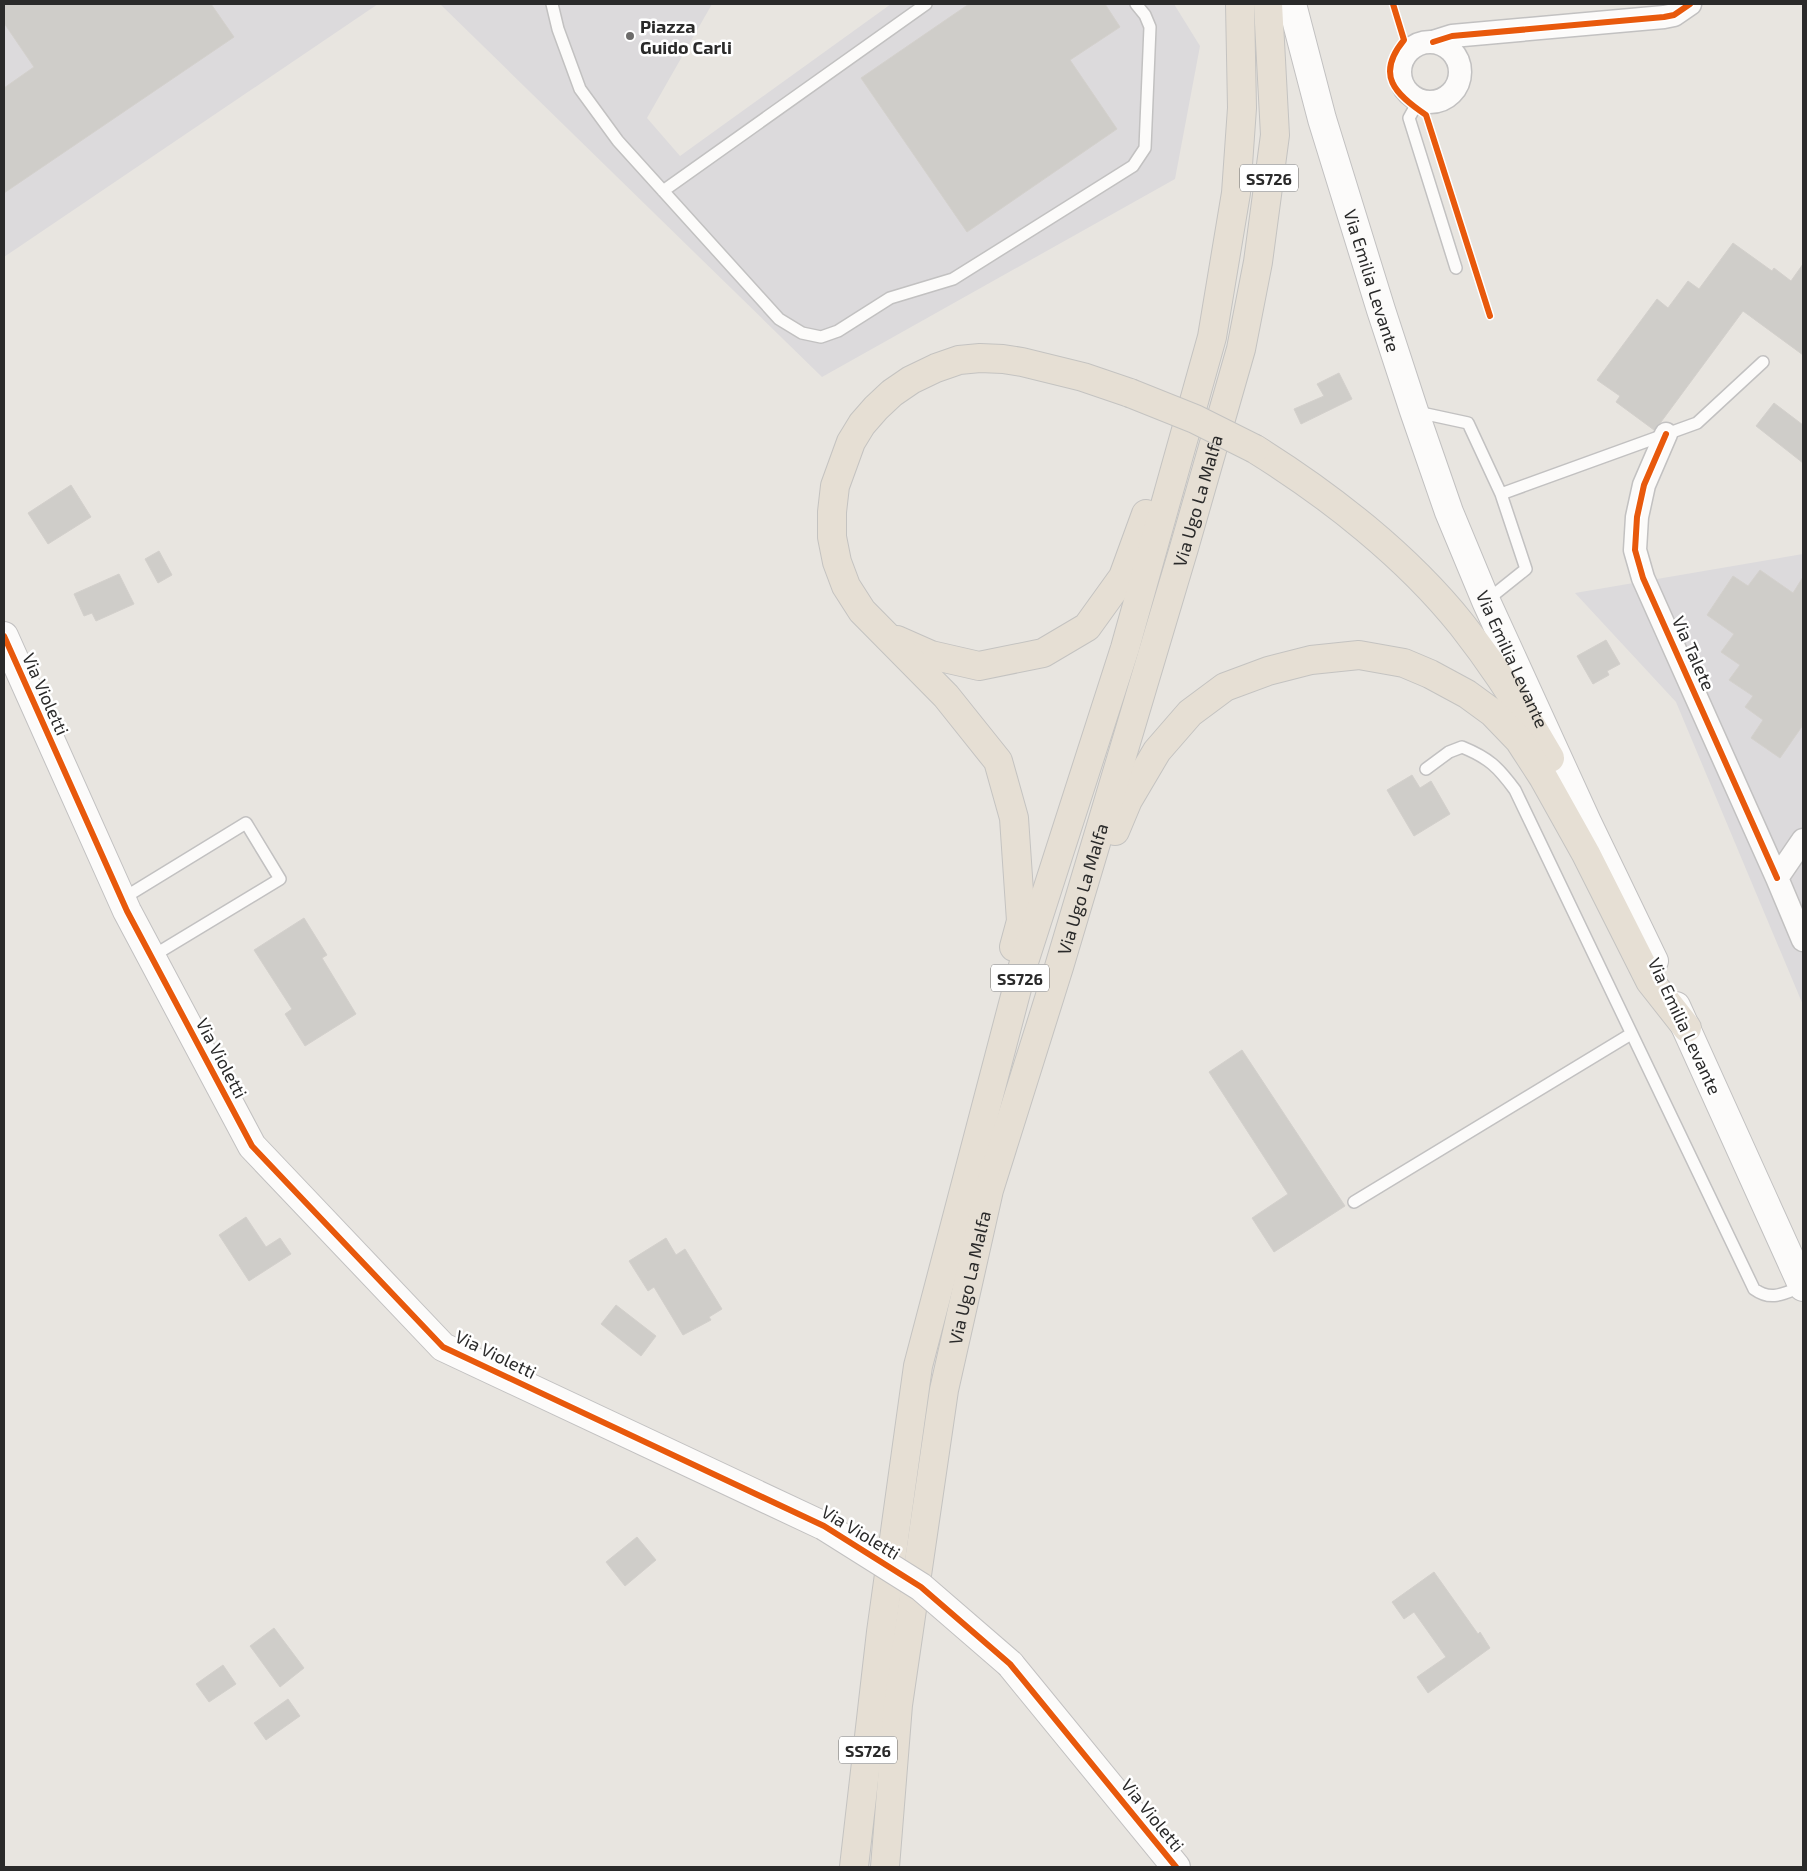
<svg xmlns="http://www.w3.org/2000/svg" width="1807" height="1871" font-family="'Exo 2',sans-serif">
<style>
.industrial{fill:#dcdadc}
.building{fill:#cfcdc9;stroke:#d3d0cc}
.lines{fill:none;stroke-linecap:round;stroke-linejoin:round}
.service-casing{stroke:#c2c1c1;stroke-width:14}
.minor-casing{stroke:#c2c1c1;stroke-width:25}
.tertiary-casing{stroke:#c2c1c1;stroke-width:30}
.secondary-casing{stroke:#c2c1c1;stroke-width:30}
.trunk-casing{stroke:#c4c3c1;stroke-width:30}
.service{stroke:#fcfbfa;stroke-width:11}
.minor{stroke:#fcfbfa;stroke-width:22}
.tertiary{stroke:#fcfbfa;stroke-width:28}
.secondary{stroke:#fcfbfa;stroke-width:28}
.trunk{stroke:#e6dfd4;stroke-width:28}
.tertiary-bridge-casing{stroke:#c2c1c1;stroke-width:30;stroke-linecap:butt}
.trunk-bridge-casing{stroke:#c4c3c1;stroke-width:30;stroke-linecap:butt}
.tertiary-bridge{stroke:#fcfbfa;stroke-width:28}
.trunk-bridge{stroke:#e6dfd4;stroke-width:28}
.cycleway-casing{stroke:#fff;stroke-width:9}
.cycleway{stroke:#e8590c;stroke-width:6}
.poi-dot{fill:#6c6b6a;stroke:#fff;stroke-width:2}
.labels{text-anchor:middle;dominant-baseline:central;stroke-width:5;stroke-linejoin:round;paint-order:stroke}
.shield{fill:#fff;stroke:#6a6a6a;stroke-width:1}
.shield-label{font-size:16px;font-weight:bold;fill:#2a2a2a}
.poi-label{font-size:18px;font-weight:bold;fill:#2a2a2a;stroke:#fff;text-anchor:start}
.street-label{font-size:18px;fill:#2a2a2a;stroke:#fff}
</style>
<rect width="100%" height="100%" fill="#e8e5e0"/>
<path class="industrial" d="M4,4H378L4,257Z
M440,4H712L647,118L680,156L891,4H1174L1200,46L1175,179L822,377Z
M1803,554V1005L1676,702L1575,593Z"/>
<path class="building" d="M4,4H211L234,37L4,193V88L34,67L4,23Z
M969,4H1105L1120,27L1070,60L1117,129L967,232L861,78Z
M1733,243L1772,271L1774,268L1791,281L1803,264V355L1743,311L1661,422L1654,430L1616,402L1620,396L1597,380L1657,299L1668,308L1688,281L1699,289Z
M1339,373L1352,399L1301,424L1294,409L1324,396L1317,384Z
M1774,403L1803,425V463L1756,426Z
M71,485L91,517L48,544L28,513Z
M159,551L172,575L158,583L145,559Z
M1760,570L1793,593L1803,577V725L1780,758L1751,738L1763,720L1745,707L1753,696L1729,680L1740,665L1721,652L1734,634L1707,615L1733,576L1748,586Z
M119,574L134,604L96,621L92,613L84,616L74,594Z
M1606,640L1620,664L1607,671L1609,675L1593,684L1577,656Z
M1412,775L1420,788L1431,781L1450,814L1414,836L1387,790Z
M304,918L327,955L322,958L356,1014L305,1046L285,1014L292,1009L254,950Z
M1242,1050L1345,1206L1274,1252L1252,1218L1288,1194L1209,1072Z
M246,1217L266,1247L280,1238L291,1254L249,1281L219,1235Z
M666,1238L676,1255L685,1249L722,1309L709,1317L711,1320L683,1335L654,1287L648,1291L629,1261Z
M616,1305L656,1336L641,1356L601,1324Z
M637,1537L656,1560L625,1586L606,1562Z
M1434,1572L1478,1634L1480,1632L1490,1648L1428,1693L1417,1677L1446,1657L1414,1612L1404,1619L1392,1602Z
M274,1628L304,1668L280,1687L250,1646Z
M223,1665L236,1684L209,1702L196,1684Z
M288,1699L300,1716L266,1740L254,1723Z"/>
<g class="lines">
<g class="service-casing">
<path id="service" d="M552,4L558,29L580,89L618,141L779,319L802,333L821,337L838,331L890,298L953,279L1133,166L1145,148L1150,27L1145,15L1136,4
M1419,100L1409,118L1456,268
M663,191L926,4
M1417,412L1468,423L1501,494L1526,569L1486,601
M1501,494L1697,423L1763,362
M1426,769L1449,752L1462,747C1489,758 1498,767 1515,790L1754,1289C1772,1302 1784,1293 1803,1286
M122,899L246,823L280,879L151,957
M1354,1202L1631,1034"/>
</g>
<g class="minor-casing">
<path id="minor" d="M1400 72a30 30 0 1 1 60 0a30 30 0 1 1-60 0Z
M1433,42L1452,36L1664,17L1674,15L1690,4
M1666,434L1644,485L1637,517L1635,550L1643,578L1777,878
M1803,840L1777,878L1803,940"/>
</g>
<g class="tertiary-casing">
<path id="tertiary" d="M4,636L127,911L252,1146L443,1347L824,1526
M1010,1664L1176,1867"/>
</g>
<g class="secondary-casing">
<g id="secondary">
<path id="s1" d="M1292,4L1322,119L1381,310L1414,411L1449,512L1486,601L1587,822L1654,961"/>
<path d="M1676,1006L1803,1287"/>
</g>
</g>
<g class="trunk-casing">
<g id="trunk">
<path d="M1255,449C1329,495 1407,556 1462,625C1495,667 1524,712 1550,758"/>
<path d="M897,640L931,655L979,666L1043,653L1087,627L1123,577L1146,514"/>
<path d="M1115,831L1128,800L1157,751L1190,713L1225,687L1268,671L1311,660L1359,655L1404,663L1430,674L1467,694L1493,713L1519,740L1543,777L1586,854L1650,981L1687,1028"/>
<path d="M1014,947L1021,921L1014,818L998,761L946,696L862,611L846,586L837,562L832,537V512L835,486L851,442L862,424L876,408L892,393L911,380L936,368L959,360L980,358L1003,359L1022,362L1083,377L1130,393"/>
<path d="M854,1867L881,1632L918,1366L1024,962L1125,648L1212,337L1236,193L1242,108L1240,4"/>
<path id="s2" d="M885,1867L898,1705L944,1390L989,1190L1059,967L1184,548L1241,349L1258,262L1275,135L1268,4"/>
</g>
</g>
<use href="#service" class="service"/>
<use href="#minor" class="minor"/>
<use href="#tertiary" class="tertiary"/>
<use href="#secondary" class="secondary"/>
<use href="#trunk" class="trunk"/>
<g class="tertiary-bridge-casing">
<path id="tertiary-bridge" d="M824,1526L921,1587L1010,1664"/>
</g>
<g class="trunk-bridge-casing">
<path id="trunk-bridge" d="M1130,393L1195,419L1255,449"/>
</g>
<use href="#tertiary-bridge" class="tertiary-bridge"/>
<use href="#trunk-bridge" class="trunk-bridge"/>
<g class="cycleway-casing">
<path id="cycleway" d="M1393,4L1404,40C1375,75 1395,94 1426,115L1490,316
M1433,42L1452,36L1664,17L1674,15L1690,4
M1666,434L1644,485L1637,517L1635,550L1643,578L1777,878
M4,636L127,911L252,1146L443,1347L824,1526L921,1587L1010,1664L1176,1867"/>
</g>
<use href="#cycleway" class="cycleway"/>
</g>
<circle class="poi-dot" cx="630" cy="36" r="5"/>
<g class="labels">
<g class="shield">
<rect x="1240" y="164.5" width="58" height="27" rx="4"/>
<rect x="991" y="964.5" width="58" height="27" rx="4"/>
<rect x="839" y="1736.5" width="58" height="27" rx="4"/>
</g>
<g class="shield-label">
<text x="1269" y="178">SS726</text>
<text x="1020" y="978">SS726</text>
<text x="868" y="1750">SS726</text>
</g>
<g class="poi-label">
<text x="640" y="26">Piazza<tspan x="640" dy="21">Guido Carli</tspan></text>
</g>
<g class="street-label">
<text stroke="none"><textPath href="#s1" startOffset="288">Via Emilia Levante</textPath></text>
<text stroke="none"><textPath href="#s2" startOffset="1406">Via Ugo La Malfa</textPath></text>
<text transform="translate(1694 653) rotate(66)">Via Talete</text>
<text stroke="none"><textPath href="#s1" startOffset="692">Via Emilia Levante</textPath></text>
<text transform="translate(46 694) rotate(66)">Via Violetti</text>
<text stroke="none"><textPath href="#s2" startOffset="1001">Via Ugo La Malfa</textPath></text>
<text transform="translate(1685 1026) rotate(65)">Via Emilia Levante</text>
<text transform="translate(222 1058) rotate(62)">Via Violetti</text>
<text stroke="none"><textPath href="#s2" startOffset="596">Via Ugo La Malfa</textPath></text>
<text transform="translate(496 1354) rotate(26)">Via Violetti</text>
<text transform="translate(861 1532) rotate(31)">Via Violetti</text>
<text transform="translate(1153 1815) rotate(51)">Via Violetti</text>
</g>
</g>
<rect width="1807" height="1871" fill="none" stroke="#2a2a2a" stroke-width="10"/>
</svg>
